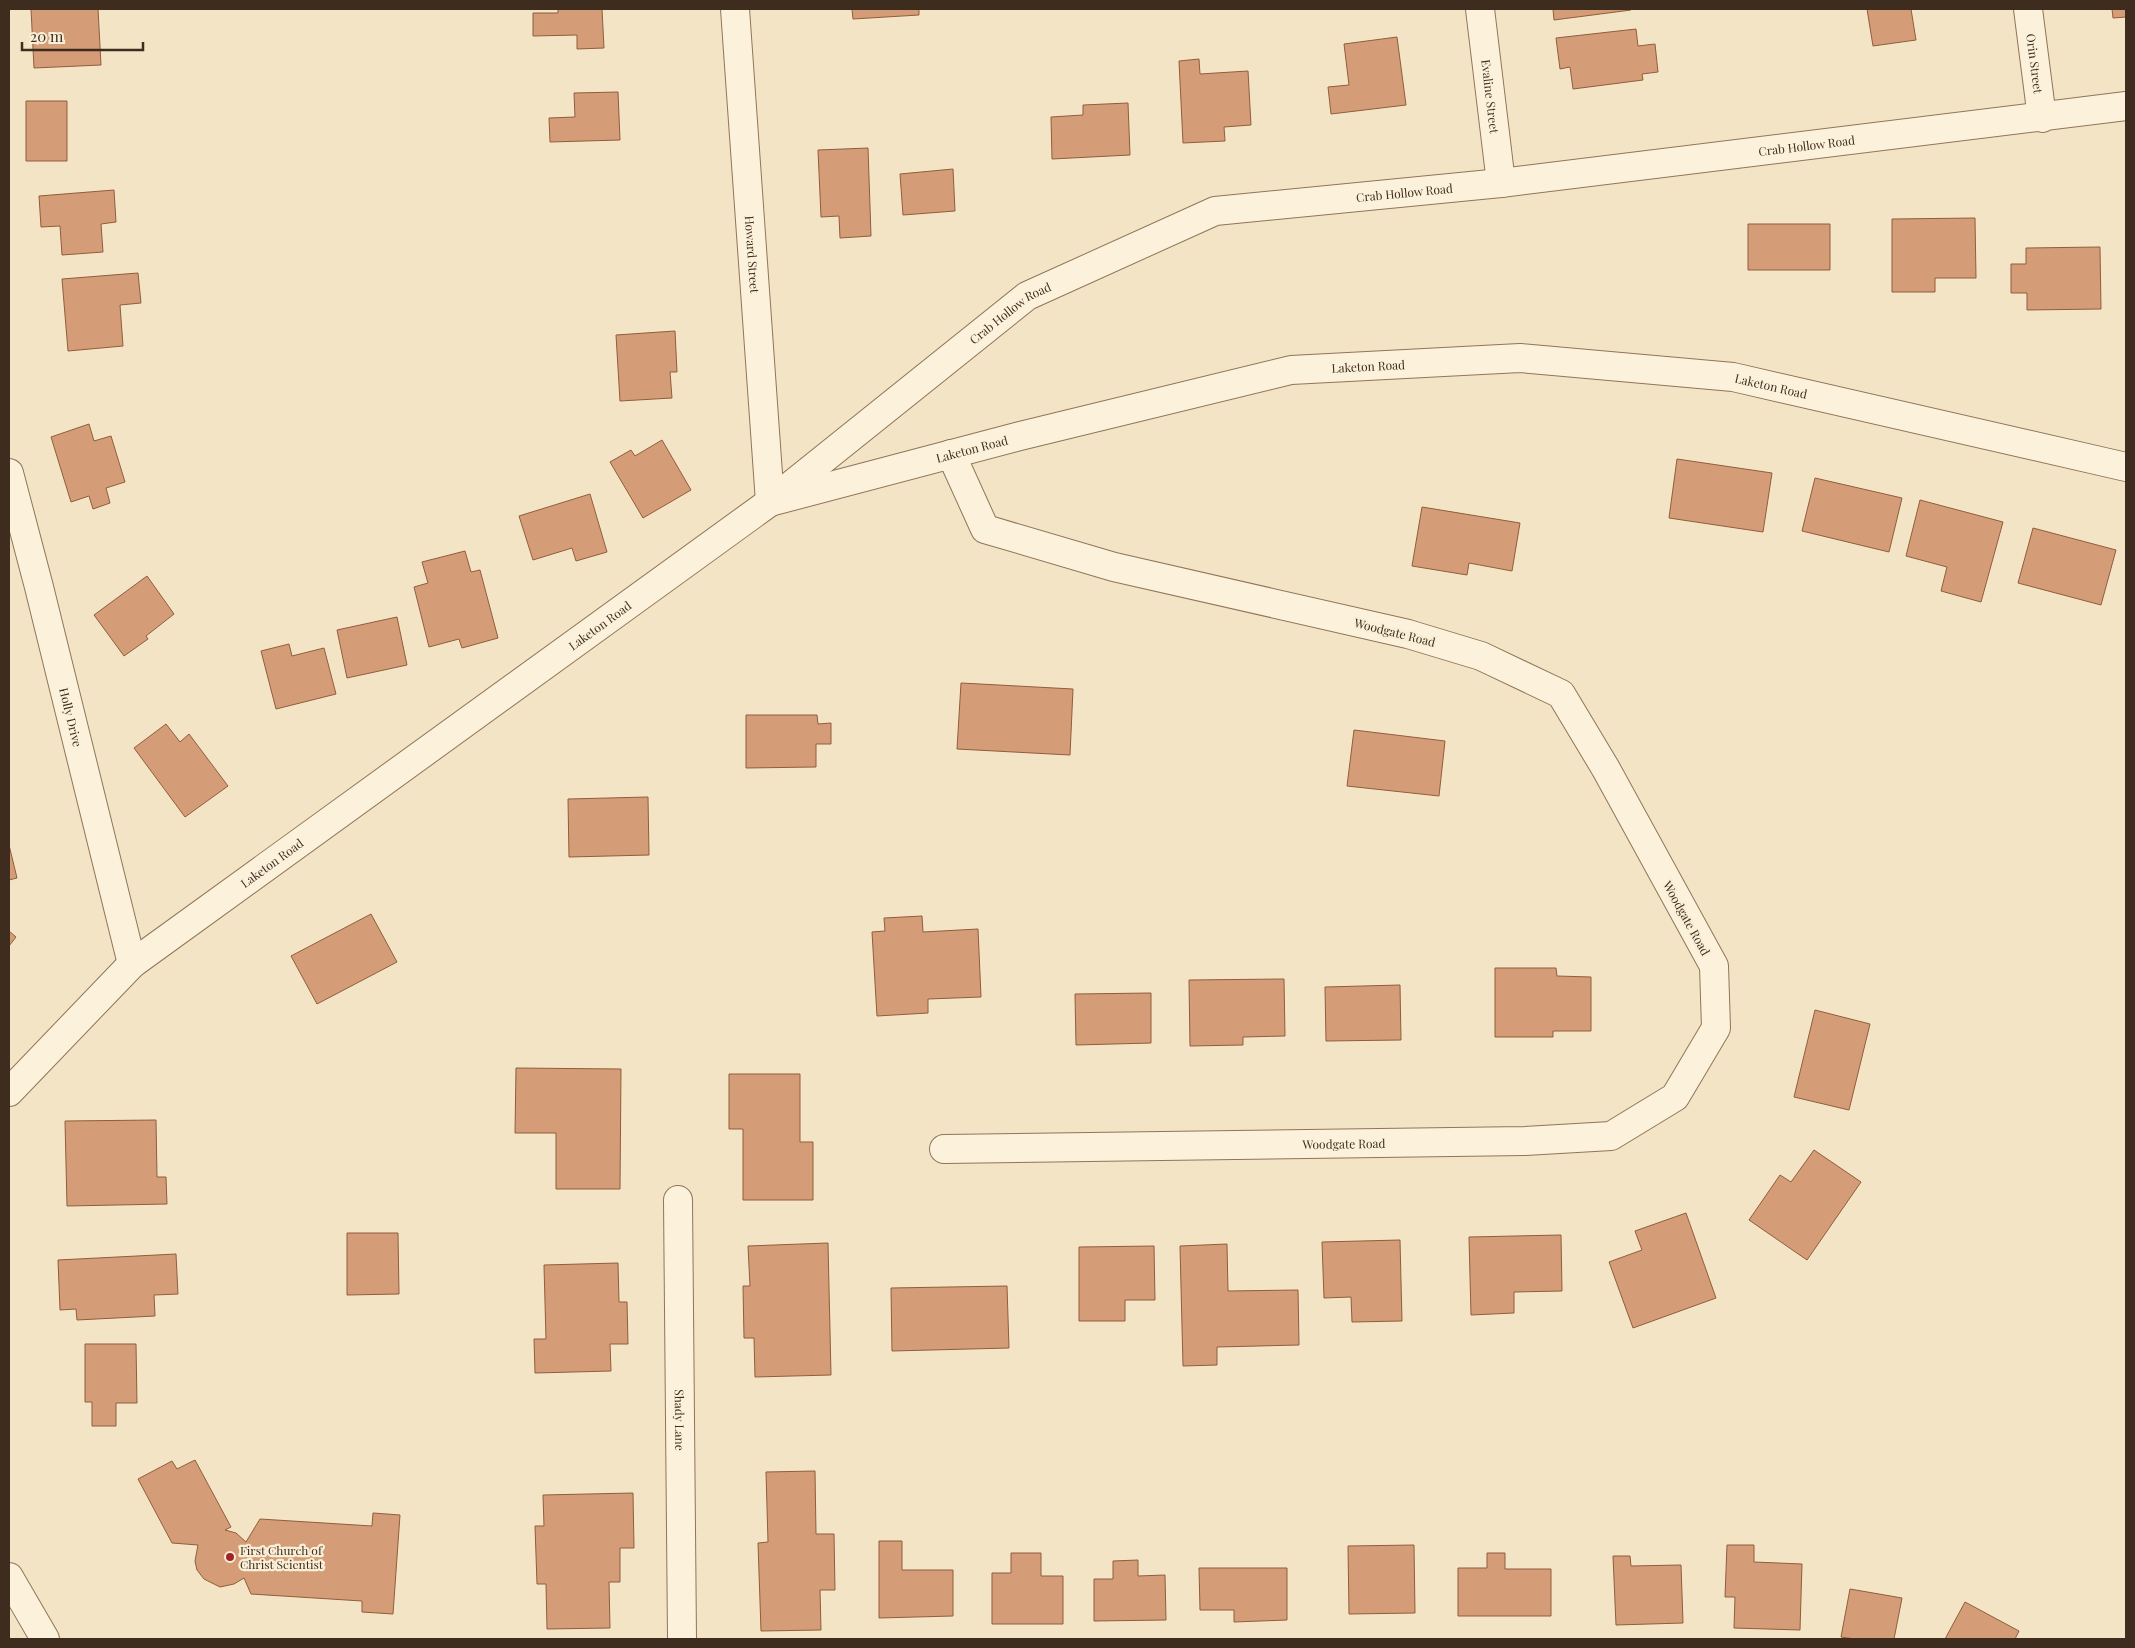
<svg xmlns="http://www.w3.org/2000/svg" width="2135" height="1648" font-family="'Playfair Display',serif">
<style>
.building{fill:#d49d78;stroke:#915d3c}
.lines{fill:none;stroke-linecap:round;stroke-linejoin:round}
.minor-casing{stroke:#907559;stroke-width:30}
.tertiary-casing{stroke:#907559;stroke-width:30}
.minor{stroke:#fcf1da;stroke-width:28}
.tertiary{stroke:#fcf1da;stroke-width:28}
.poi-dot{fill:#a42326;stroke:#f9eed6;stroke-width:2}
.labels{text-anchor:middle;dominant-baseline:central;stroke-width:4.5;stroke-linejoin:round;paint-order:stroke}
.street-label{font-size:12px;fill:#3e2d1e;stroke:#f9eed6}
.poi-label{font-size:12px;fill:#3e2d1e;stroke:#f9eed6;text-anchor:start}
</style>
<rect width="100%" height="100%" fill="#f2e4c5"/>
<path class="building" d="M31,9H98L101,65L34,68Z
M558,9H602L604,48L577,49V35L533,36V13H558Z
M852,9H919V15L853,19Z
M1553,9H1631V10L1554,20Z
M1867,9H1911L1916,40L1873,46Z
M2112,9H2126V17L2113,18Z
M1636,29L1638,46L1655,44L1658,72L1642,74L1643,80L1573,89L1570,67L1560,69L1556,38Z
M1397,37L1406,105L1331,114L1328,87L1349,85L1344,44Z
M1199,59L1200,74L1248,71L1251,125L1224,127L1225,141L1183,143L1179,61Z
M618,92L620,140L550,142L549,118L575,117L574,93Z
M26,101H67V161H26Z
M1128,103L1130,155L1052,159L1051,117L1083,115V105Z
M868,148L871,236L840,238L839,216L821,217L818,150Z
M953,169L955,211L903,215L900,174Z
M114,190L116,222L101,224L103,252L62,255L60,226L41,227L39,196Z
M1975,218L1976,278H1935V292H1892V219Z
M1748,224H1830V270H1748Z
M2100,247L2101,309L2027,310V293H2011V264H2026V248Z
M138,273L141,303L120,305L123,346L68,351L62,279Z
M675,331L677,372H670L672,398L620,401L616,335Z
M89,424L94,441L111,436L125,482L106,488L110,503L93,509L89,496L71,502L51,437Z
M662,440L691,490L643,518L610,462L631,450L635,456Z
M1677,459L1772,473L1763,532L1669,518Z
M1815,478L1902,498L1889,552L1802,531Z
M590,494L607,552L576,561L572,548L533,560L519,516Z
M1920,500L2003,522L1981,602L1941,591L1947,567L1906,556Z
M1422,507L1520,523L1512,571L1469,563L1467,575L1412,566Z
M2033,528L2116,550L2101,605L2018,583Z
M465,551L471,572L480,570L498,638L462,648L459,639L429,647L414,587L428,583L422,562Z
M147,576L174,614L146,636L148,639L124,656L94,615Z
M397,617L407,665L347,678L337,630Z
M289,644L292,656L324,648L336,694L276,709L261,651Z
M961,683L1073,689L1070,755L957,749Z
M746,715H817L818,724L831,723V744H816V767L746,768Z
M166,724L180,742L189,734L228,786L185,817L134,748Z
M1354,730L1445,741L1439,796L1347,786Z
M648,797L649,855L569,857L568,799Z
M9,845L17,878L9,880Z
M371,914L397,962L317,1004L291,956Z
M922,916L923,932L978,929L981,997L928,999V1013L877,1016L872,932L885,931L884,918Z
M9,931L16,937L9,946Z
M1495,968H1556L1557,976L1591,977V1031H1553V1037H1495Z
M1284,979L1285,1036L1243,1037V1045L1190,1046L1189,980Z
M1400,985L1401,1040L1326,1041L1325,987Z
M1151,993V1043L1076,1045L1075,994Z
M1815,1010L1870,1024L1849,1110L1794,1097Z
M516,1068L621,1069L620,1189H556V1133H515Z
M729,1074H800V1142H813V1200H743V1129H729Z
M156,1120L157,1177H166L167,1204L67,1206L65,1121Z
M1814,1150L1861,1182L1807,1260L1749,1220L1780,1175L1791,1182Z
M1686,1213L1716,1298L1633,1328L1609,1262L1642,1250L1635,1231Z
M347,1233H398L399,1294L347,1295Z
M1561,1235L1562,1291L1514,1292V1313L1471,1315L1469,1237Z
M1400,1240L1402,1321L1352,1322L1351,1297L1324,1298L1322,1242Z
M828,1243L831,1375L755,1377L754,1338H744L743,1286H750L748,1246Z
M1227,1244L1228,1291L1298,1290L1299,1345L1217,1347V1365L1183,1366L1180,1246Z
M1154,1246L1155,1300H1125V1321H1079V1247Z
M176,1254L178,1294L154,1295L155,1316L77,1320L76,1309L60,1310L58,1260Z
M618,1263L619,1302H627L628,1344H610L611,1371L535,1373L534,1339H546L544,1265Z
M1007,1286L1009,1348L892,1351L891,1288Z
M85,1344H136L137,1403H116V1426H92V1402H85Z
M195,1460L231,1527L225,1530L236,1533L246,1542L260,1519L372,1526L373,1513L400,1515L393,1614L362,1612V1601L251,1594L244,1578L234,1584L220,1587L204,1579L197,1570L195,1561L198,1545L172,1543L138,1479L172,1461L177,1469Z
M815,1471L816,1534H834L835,1590H820L821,1630L761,1631L758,1543L768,1542L766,1472Z
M633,1493L634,1548H620V1582H609L610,1628L547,1629L546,1584H537L535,1526H544L543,1495Z
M879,1541H902V1570H953V1616L879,1618Z
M1414,1545L1415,1613L1349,1614L1348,1546Z
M1727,1545H1754V1562L1802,1564L1800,1630L1734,1628L1735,1597H1725Z
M1011,1553H1041V1576H1063V1624H992V1573H1011Z
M1487,1553H1505V1569H1551V1616H1458V1568H1487Z
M1613,1556H1630L1631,1566L1681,1565L1683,1623L1616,1625Z
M1138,1560V1576L1165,1575L1166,1620L1094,1621V1579H1113V1561Z
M1199,1568H1287V1620L1234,1622V1610H1200Z
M1850,1589L1902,1598L1894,1639H1855L1841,1637Z
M1965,1602L2019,1631L2015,1639H1945Z"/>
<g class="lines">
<g class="minor-casing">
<g id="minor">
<path id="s1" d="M735,9L770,502"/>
<path id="s2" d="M1480,9L1501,183"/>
<path id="s3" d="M2028,9L2042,118"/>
<path id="s4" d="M9,473L39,587L132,964"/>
<path id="s5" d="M770,502L1027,296L1215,211L1501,183L2126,106"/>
<path id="s6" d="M944,1149L1525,1141L1611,1136L1675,1097L1716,1028L1714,966L1606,769L1561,694L1481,656L1408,634L1114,567L985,529L951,454"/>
<path id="s7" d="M678,1200L682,1639"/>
</g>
</g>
<g class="tertiary-casing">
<g id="tertiary">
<path id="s8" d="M9,1092L132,964L770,502L1020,436L1291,370L1520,358L1733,377L2126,467"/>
<path d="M9,1577L45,1639"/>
</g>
</g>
<use href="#minor" class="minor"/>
<use href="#tertiary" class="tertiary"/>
</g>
<circle class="poi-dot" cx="230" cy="1557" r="5"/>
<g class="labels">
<g class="street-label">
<text stroke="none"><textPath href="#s3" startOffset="55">Orin Street</textPath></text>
<text stroke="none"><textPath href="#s2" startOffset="88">Evaline Street</textPath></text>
<text stroke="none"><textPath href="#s5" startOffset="1131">Crab Hollow Road</textPath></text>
<text stroke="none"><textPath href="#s5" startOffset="726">Crab Hollow Road</textPath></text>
<text stroke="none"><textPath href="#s1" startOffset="246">Howard Street</textPath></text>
<text stroke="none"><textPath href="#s5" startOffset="306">Crab Hollow Road</textPath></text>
<text stroke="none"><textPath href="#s8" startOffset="1580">Laketon Road</textPath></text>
<text stroke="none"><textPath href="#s8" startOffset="1985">Laketon Road</textPath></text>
<text stroke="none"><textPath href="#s8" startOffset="1174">Laketon Road</textPath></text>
<text stroke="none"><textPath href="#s8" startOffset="755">Laketon Road</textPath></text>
<text transform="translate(1395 632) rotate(14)">Woodgate Road</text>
<text stroke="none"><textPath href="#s4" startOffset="252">Holly Drive</textPath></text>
<text stroke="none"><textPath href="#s8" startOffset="350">Laketon Road</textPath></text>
<text transform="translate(1687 918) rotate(61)">Woodgate Road</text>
<text stroke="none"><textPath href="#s6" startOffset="400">Woodgate Road</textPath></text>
<text stroke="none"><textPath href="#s7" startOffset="220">Shady Lane</textPath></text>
</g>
<g class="poi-label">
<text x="240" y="1550">First Church of<tspan x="240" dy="14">Christ Scientist</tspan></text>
</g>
</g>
<rect width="2135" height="1648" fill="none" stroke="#3e2d1e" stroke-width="20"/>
<path d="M22 42v8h121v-8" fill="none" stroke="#3e2d1e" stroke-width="2.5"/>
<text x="30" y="42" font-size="15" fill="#3e2d1e" stroke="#f9eed6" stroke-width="4" paint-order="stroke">20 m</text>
</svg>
